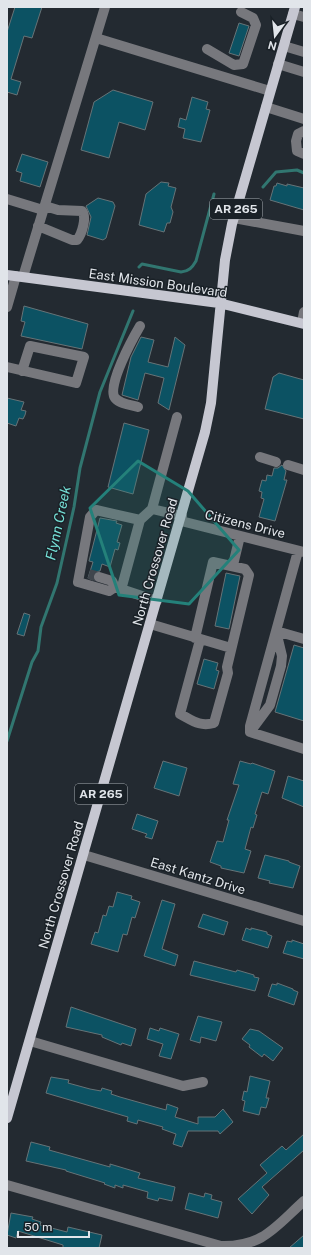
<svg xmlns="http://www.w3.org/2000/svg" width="311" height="1255" font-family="'Public Sans',sans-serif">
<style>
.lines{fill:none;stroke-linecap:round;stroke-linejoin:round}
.stream{stroke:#317670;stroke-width:3}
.building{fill:#0c5263;stroke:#667377}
.minor-tunnel{stroke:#40464d;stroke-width:10;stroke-dasharray:10 5;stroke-linecap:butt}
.minor{stroke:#77787d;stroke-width:10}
.major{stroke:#c6c7d1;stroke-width:10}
.marked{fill:#24817a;fill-opacity:0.2;stroke:#24817a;stroke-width:3;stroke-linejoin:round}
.labels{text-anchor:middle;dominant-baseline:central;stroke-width:3;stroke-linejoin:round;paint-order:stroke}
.shield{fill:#1a2127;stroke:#a5aab0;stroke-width:1}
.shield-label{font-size:12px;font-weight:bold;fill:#e1e5ea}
.street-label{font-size:13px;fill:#e1e5ea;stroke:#1a2127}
.water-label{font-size:14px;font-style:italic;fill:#75dfd6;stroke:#1a2127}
</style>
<rect width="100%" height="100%" fill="#232a31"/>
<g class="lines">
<path class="stream" d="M263,187L276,172L297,170L304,173
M139,267L142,264L181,272C189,271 192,268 196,261L214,194
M7,741L32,662L38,651L41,627L57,583L74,507L80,468L100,392L133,311"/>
</g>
<path class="building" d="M15,7H42L32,38L24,36L11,79L21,82L17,95L7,92V32Z
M239,23L249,26L239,56L229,53Z
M113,90L153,102L145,130L119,122L109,158L81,150L94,102Z
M192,97L208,102L206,109L210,110L201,142L183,138L185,129L178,127L180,118L186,120Z
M22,154L48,162L40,187L20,181L22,173L16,171Z
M161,182L169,183L168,186L176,188L171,207L173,212L170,223H167L164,232L139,225L146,194Z
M277,183L287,186V184L304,188V210L270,200L274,186H276Z
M98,198L113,202L115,206L106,238L103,240L87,235L91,217L86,206Z
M24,306L88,324L82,349L21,336L25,322L21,321Z
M141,337L154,340L148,362L168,367L175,337L185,345L169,410L158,403L164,378L145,373L138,400L122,395L131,357Z
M279,373L304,380V419L265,409L273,377Z
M7,398L24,402L21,410L26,411L25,415L23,419L19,418L16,426L7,423Z
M124,423L149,430L133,494L108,487Z
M282,465L286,471L284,480H287L275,521L259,517L264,499L261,498L262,492L259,491L262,480L266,481L267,475L272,476L274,468H278Z
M100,518L117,521L116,523L122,525L117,542L120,543L118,550L115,549L110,567L102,564L100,571L95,572L93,575V580L88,578L93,562L89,561Z
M226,573L240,576L229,629L215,626Z
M24,613L30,615L24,636L17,634Z
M294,645L304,648V721L275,712Z
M204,659L218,663L216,670L219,671L214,689L197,684Z
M163,761L187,768L179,796L154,788Z
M240,761L251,764L252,763L275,771L268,794L262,792L255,814L257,815L253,828L251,827L245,849L251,851L244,873L221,868V866L210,862L217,841L223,842L229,820H227L239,785L233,784Z
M288,776L304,781V807L282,798Z
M137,814L158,821L152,839L145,837L147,834L132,829Z
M265,855L289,861V862L300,866L293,888L269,883L270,881L258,878Z
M117,892L132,896L131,899L140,902L135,918L132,917L127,935L123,934L118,952L91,944L95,932L98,933L103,915L106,916L109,906L113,907Z
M162,900L175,904L162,949L178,955L175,966L144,956Z
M203,914L228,922L224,935L198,927Z
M246,928L251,930V928L267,932V934L272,936L268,948L242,940Z
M292,940L304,944V959L283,953L287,941L292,942Z
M194,961L232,971L236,972L237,970L254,975V977L259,978L255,991L190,975Z
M277,983L293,989V990L298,992L294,1005L268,996L272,984L277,985Z
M71,1007L136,1029L131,1046L122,1043L121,1045L102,1037V1035L66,1027Z
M198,1016L222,1022L216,1041L201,1037L200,1043L190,1040Z
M150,1028L159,1031L160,1028L179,1034L171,1059L159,1056L163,1044L147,1039Z
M250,1029L259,1031L283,1048L273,1061L264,1054L262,1057L249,1047L250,1045L242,1039Z
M250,1076L270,1081L266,1098H269L266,1108L261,1107L259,1115L243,1111L245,1101L242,1100L244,1091L247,1092Z
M51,1077L69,1080L68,1083L90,1089L101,1091L102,1088L112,1091L111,1094L120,1097L166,1110L167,1104L178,1108L175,1117L198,1124V1117H215L223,1109L233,1122L220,1134L218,1131H188L182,1147L173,1144L176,1134L162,1129L163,1127L138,1120L137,1124L127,1121L128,1117L46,1093Z
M304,1134V1150L262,1187L269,1195L252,1214L238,1199L267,1173L260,1165L282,1146L286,1150Z
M31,1142L50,1147L49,1150L110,1167V1164L140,1173L138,1178L175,1187L172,1201L159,1198L158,1201L147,1198L148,1192L123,1185V1188L115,1185V1188L104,1184L105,1183L66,1171V1170L26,1161Z
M189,1193L204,1197L205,1193L212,1195L211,1199L222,1202L218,1218L185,1209Z
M11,1213L33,1217L32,1219L41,1222L40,1225L67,1232L68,1227L102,1235L99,1248H63V1245L18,1231L16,1238L7,1235Z
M304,1235V1248H289Z"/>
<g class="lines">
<path class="minor-tunnel" d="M89,574L99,577"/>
<path class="minor" d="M293,14L304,17
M96,38L270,91
M284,46L304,52
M207,49L234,65L243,64L256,25L253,18L241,12
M278,64L304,72
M266,107L304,119
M304,131L298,134L296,141L297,151L304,154
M7,199L43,210
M234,218L304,231
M38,226L72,240H77C82,234 87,217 82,211L58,210L45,206
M23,277L105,7
M7,307L16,276
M302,323L304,312
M7,367L76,383L84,357L30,346L22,371
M138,407C131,405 120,404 115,398C106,387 133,338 140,326
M177,417L152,509L182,516
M260,457L276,462
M288,465L304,470
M181,521L304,552
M298,551L250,726V732L304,749
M233,565L240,536
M99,577L112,581L115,587L157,601
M115,587L109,591L78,582L90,517L96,510L140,520L152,509
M121,590L140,520
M150,624L231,648
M195,638L213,562L245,569L249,575L227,667L228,673L214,723C199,727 192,720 180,714L200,640
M250,732L270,705L281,666L282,656L276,631L304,639
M84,855L304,921
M30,1041L183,1086L203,1082
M7,1185L221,1246C263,1247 275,1227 304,1201"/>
<path class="major" d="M7,275L219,303L304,324
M7,1118L205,432L211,403L225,260L232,224L295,7"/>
</g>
<path class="marked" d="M138,461L188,491L239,550L189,604L119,595L90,508Z"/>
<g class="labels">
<g class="shield">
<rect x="210" y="199" width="52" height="20" rx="3"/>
<rect x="75" y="784" width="52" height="20" rx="3"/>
</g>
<g class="shield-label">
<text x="236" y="209">AR 265</text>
<text x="101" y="794">AR 265</text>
</g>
<g class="street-label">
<text transform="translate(158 283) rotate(8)">East Mission Boulevard</text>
<text transform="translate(245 524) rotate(14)">Citizens Drive</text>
<text transform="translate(155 562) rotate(-74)">North Crossover Road</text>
<text transform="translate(198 876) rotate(17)">East Kantz Drive</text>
<text transform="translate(61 885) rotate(-74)">North Crossover Road</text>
</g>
<g class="water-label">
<text transform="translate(58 523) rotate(-78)">Flynn Creek</text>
</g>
</g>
<rect width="311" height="1255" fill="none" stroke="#e1e5ea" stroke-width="16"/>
<g transform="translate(275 36) rotate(195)" stroke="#1a2127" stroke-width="3" paint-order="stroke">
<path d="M0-3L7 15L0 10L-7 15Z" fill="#e1e5ea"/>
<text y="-6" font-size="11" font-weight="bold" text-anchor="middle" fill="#e1e5ea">N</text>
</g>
<path d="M18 1231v6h71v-6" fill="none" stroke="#e1e5ea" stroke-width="2"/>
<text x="24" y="1231" font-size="12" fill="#e1e5ea" stroke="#1a2127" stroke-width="3" paint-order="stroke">50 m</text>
</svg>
